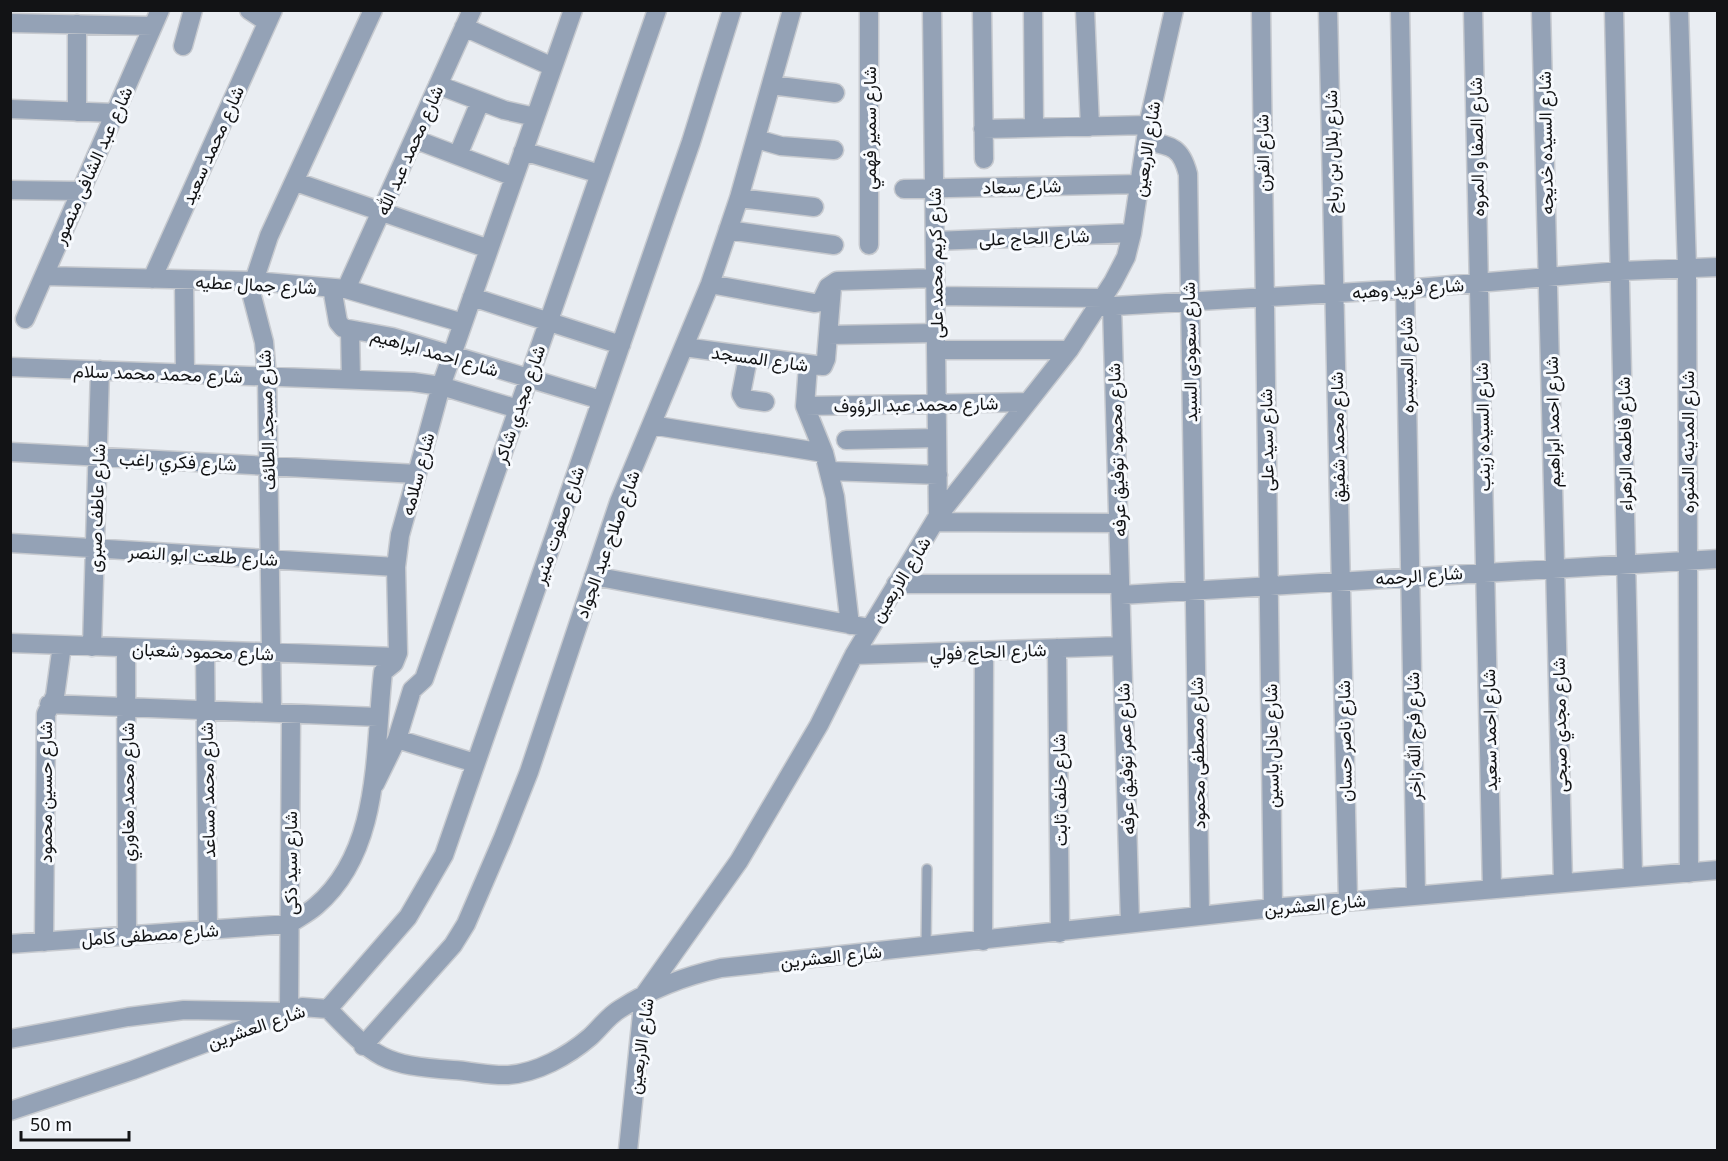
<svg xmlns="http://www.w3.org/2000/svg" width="1728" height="1161" font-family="'Noto Sans',Vazirmatn,sans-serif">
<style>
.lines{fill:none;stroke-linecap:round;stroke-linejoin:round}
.service-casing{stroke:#c7cacf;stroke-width:12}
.minor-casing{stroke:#c7cacf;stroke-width:21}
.service{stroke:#94a2b6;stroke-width:9}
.minor{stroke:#94a2b6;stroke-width:18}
.labels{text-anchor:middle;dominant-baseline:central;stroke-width:6;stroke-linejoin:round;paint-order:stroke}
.street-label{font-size:18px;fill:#121315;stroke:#f7fafe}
</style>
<rect width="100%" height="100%" fill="#e9edf2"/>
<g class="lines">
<g class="service-casing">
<path id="service" d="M926,947L927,869"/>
</g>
<g class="minor-casing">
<path id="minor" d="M249,10L267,22
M932,10L938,516
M982,10L984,159
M1033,10L1034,128
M1085,10L1090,127
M1261,10L1273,908
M1328,10L1348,901
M1400,10L1416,895
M1473,10L1492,889
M1541,10L1563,883
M1614,10L1633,877
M1679,10L1687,268L1689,873
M10,23L153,26
M77,24V112
M464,27L553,67
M183,46L193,10
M438,85L504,110L535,117
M771,85L835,93
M10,109L115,113
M983,129L1148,125
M414,139L514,177
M756,139L781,146L834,150
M1146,141C1172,146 1181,147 1188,174L1200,915
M523,151L600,174
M458,155L480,102
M296,182L489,249
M904,189L1140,184
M10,190L81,191
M739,198L814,207
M728,230L834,245
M935,241L1132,233
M869,245V10
M44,276L254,281L346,289L463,323
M152,279L273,10
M184,280L185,374
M710,284L814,303L821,302L828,287L837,281L935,278
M332,288L338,322L343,328L392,337L601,400
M346,289L472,10
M936,296L1103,298
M472,297L621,345
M1112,306L1130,923
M1098,307L1405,289L1620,271L1718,267
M25,319L160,10
M350,330L351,380
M828,335L936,333
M684,347L823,366L826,359L832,287
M936,350H1069
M748,358L741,394L744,399L765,402
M808,366L805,406L824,453L835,497L850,625
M10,367L413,382L441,386L518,409
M805,406L1027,402
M651,425L824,453
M846,440L937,438
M10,452L417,474
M829,471L938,475
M936,522L1118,523
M10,543L396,567
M594,576L869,628
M896,584H1120
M1121,595L1718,559
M10,643L396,657
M92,647L100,370
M126,648L127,936
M1057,648L1060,933
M205,651L208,930
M854,655L1122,646
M49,704L378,717
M272,713L267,377L264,342L252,296L254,281L269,236L373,10
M397,739L475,763
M375,784L397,739L412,690L424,679L657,10
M983,941L984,651
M44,942L46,714L55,696L62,645
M10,944L289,924C298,918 308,913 316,906C382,850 374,750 383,672L394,663L398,653L396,567L400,535L417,474L441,386L573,10
M328,1009L408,917L444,855L691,142L732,10
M10,1039L128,1017L184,1010L289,1012L291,714
M363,1046L453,945L466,924L503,838L529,772L619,502L710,284L739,198L792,10
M10,1111L133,1070L302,1007L328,1009C376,1059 383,1065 453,1070C472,1071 490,1076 508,1075C537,1073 568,1056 590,1037C600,1028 608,1016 620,1009C651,989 685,976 721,968L1273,908L1718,870
M628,1150L644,995L739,861L819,725L854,655L938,516L1069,350L1113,282L1126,257L1132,233L1148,125L1174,10"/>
</g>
<use href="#service" class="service"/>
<use href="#minor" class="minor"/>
</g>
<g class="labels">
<g class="street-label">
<text transform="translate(869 128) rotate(-90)">شارع سمير فهمي</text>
<text transform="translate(1545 143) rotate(-91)">شارع السيده خديجه</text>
<text transform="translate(212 145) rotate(-66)">شارع محمد سعيد</text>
<text transform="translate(1476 147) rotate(-91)">شارع الصفا و المروه</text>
<text transform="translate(1146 149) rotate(-81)">شارع الاربعين</text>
<text transform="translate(409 150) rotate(-66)">شارع محمد عبد الله</text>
<text transform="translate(1331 152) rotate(-91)">شارع بلال بن رباح</text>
<text transform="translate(1262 153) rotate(-91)">شارع الفرن</text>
<text transform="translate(92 165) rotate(-66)">شارع عبد الشافى منصور</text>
<text transform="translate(1022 186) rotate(-1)">شارع سعاد</text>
<text transform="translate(1034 237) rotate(-2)">شارع الحاج على</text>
<text transform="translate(935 263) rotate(-91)">شارع كريم محمد على</text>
<text transform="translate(256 284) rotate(3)">شارع جمال عطيه</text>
<text transform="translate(1408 288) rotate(-4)">شارع فريد وهبه</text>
<text transform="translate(435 352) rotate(16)">شارع احمد ابراهيم</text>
<text transform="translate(1189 352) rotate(-91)">شارع سعودى السيد</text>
<text transform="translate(760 358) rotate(8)">شارع المسجد</text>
<text transform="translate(1406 365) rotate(-91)">شارع الميسره</text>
<text transform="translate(158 373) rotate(2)">شارع محمد محمد سلام</text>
<text transform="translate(519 404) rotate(-71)">شارع مجدي شاكر</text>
<text transform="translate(916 404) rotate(-1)">شارع محمد عبد الرؤوف</text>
<text transform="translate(266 420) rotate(-92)">شارع مسجد الطائف</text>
<text transform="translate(1552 422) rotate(-91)">شارع احمد ابراهيم</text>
<text transform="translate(1482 427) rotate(-91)">شارع السيده زينب</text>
<text transform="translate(1337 437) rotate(-91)">شارع محمد شفيق</text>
<text transform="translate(1266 440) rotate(-91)">شارع سيد على</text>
<text transform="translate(1687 442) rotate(-90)">شارع المدينه المنوره</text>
<text transform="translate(1624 444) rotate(-91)">شارع فاطمه الزهراء</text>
<text transform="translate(1116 450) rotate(-92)">شارع محمود توفيق عرفه</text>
<text transform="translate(178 461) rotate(3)">شارع فكري راغب</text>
<text transform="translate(417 474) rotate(-75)">شارع سلامه</text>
<text transform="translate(96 508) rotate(-88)">شارع عاطف صبرى</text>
<text transform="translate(558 525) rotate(-71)">شارع صفوت منير</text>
<text transform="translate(607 544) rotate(-70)">شارع صلاح عبد الجواد</text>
<text transform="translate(203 555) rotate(3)">شارع طلعت ابو النصر</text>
<text transform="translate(1419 575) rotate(-4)">شارع الرحمه</text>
<text transform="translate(900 579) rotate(-58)">شارع الاربعين</text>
<text transform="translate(203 651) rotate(2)">شارع محمود شعبان</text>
<text transform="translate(988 651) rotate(-2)">شارع الحاج فولي</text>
<text transform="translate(1559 725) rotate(-91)">شارع مجدي صبحى</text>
<text transform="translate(1489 730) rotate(-91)">شارع احمد سعيد</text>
<text transform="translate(1413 736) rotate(-91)">شارع فرج الله زاخر</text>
<text transform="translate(1344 741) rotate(-91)">شارع ناصر حسان</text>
<text transform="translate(1271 746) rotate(-91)">شارع عادل ياسين</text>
<text transform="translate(1197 753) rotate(-91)">شارع مصطفى محمود</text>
<text transform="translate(1125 759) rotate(-92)">شارع عمر توفيق عرفه</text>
<text transform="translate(207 790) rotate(-91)">شارع محمد مساعد</text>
<text transform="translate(1059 790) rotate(-91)">شارع خلف ثابت</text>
<text transform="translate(45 792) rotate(-90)">شارع حسين محمود</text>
<text transform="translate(127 792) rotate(-90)">شارع محمد مغاوري</text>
<text transform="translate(290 863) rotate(-90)">شارع سيد ذكى</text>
<text transform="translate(1315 904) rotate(-5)">شارع العشرين</text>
<text transform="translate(150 934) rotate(-4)">شارع مصطفى كامل</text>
<text transform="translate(831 956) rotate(-6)">شارع العشرين</text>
<text transform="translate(256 1026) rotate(-19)">شارع العشرين</text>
<text transform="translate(640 1046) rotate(-82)">شارع الاربعين</text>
</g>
</g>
<rect width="1728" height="1161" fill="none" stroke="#121315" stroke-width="24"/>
<path d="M21 1131v9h108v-9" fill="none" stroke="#121315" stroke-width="3"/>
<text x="30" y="1131" font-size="18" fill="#121315" stroke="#f7fafe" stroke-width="4.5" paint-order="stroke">50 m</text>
</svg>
